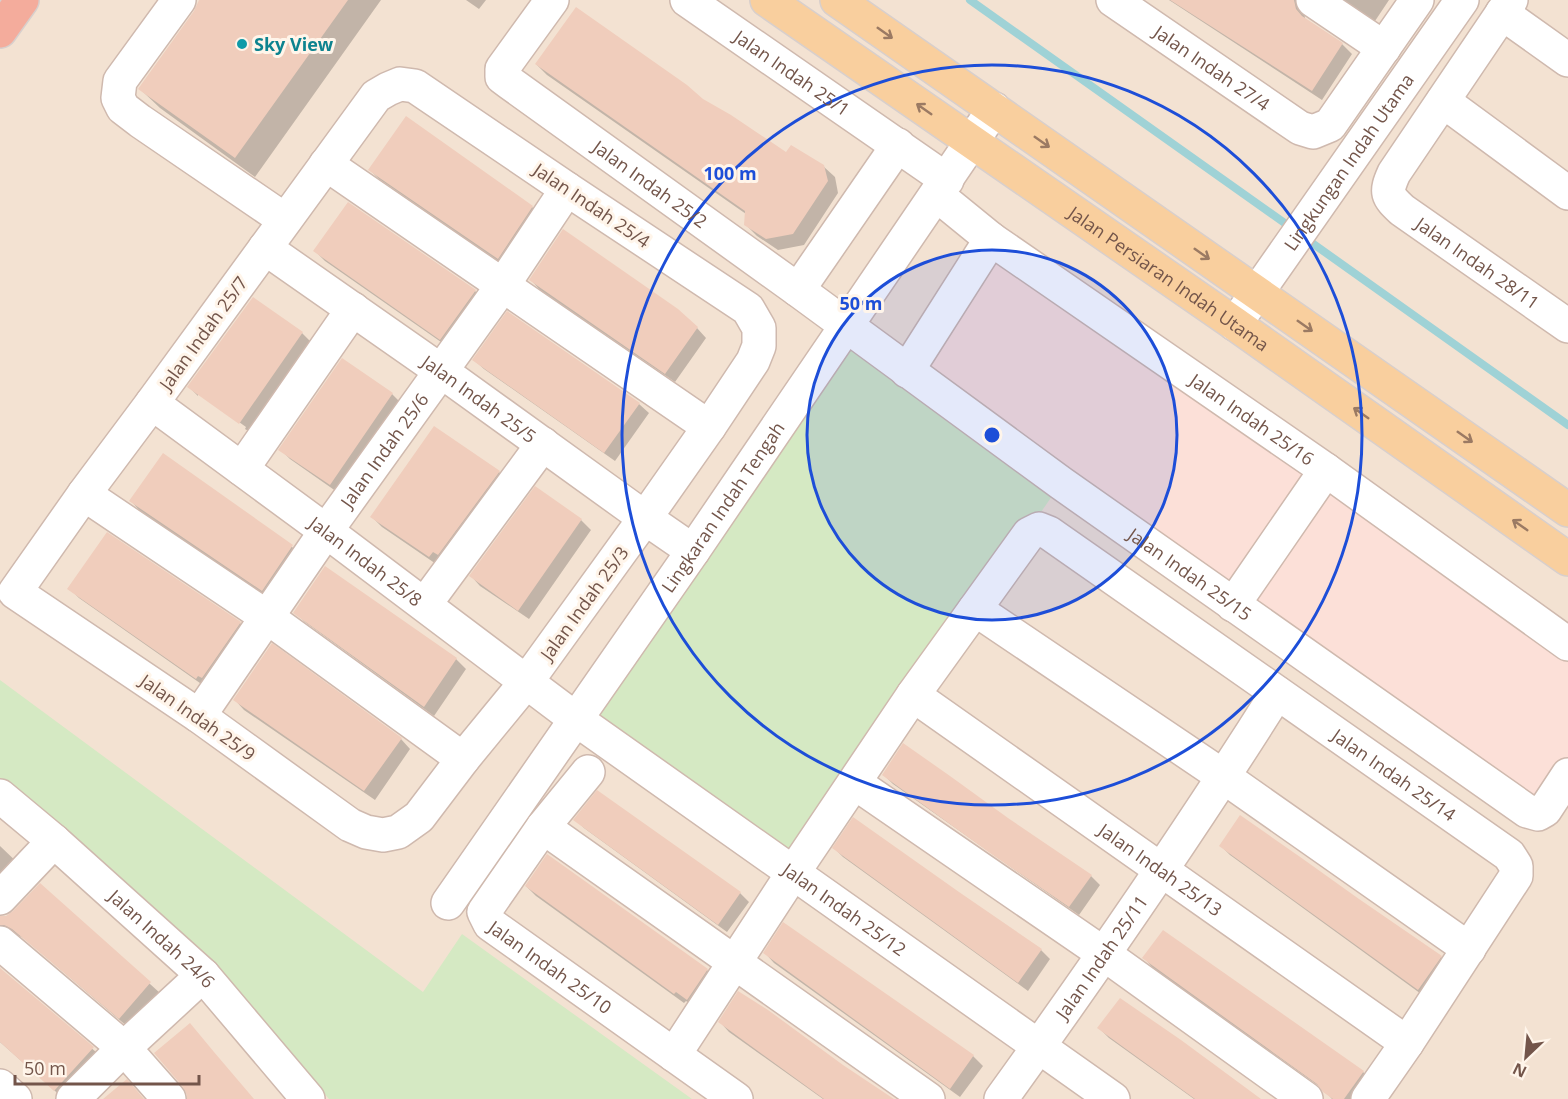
<svg xmlns="http://www.w3.org/2000/svg" width="1568" height="1099" font-family="'Open Sans',sans-serif">
<style>
.residential{fill:#f3e2d2}
.commercial{fill:#fce0d8}
.green{fill:#d5e9c3}
.shadow{fill:#0003}
.lines{fill:none;stroke-linecap:round;stroke-linejoin:round}
.stream{stroke:#9fd2d6;stroke-width:8}
.building{fill:#f0cdbc}
.minor-casing{stroke:#cfb9ae;stroke-width:36}
.major-casing{stroke:#d8cfcc;stroke-width:36}
.highway-casing{stroke:#d8cfcc;stroke-width:36}
.minor{stroke:#fff;stroke-width:33}
.major{stroke:#f9cf9e;stroke-width:33}
.highway{stroke:#f4ac9c;stroke-width:33}
.oneway{stroke:#9b7a63}
.ring{fill:none;stroke:#1d4ed8;stroke-width:3}
.culture-dot{fill:#0f9aa8;stroke:#fff5ea;stroke-width:2}
.labels{text-anchor:middle;dominant-baseline:central;stroke-width:6;stroke-linejoin:round;paint-order:stroke}
.culture-label{font-size:18px;font-weight:bold;fill:#0d838f;stroke:#fff5ea;text-anchor:start}
.street-label{font-size:18px;fill:#73554a;stroke:#fff5ea}
.centre{fill:#1d4ed8;stroke:#fff5ea;stroke-width:3}
.ring-label{font-size:18px;text-anchor:middle;font-weight:bold;fill:#1d4ed8;stroke:#fff5ea;stroke-width:6;stroke-linejoin:round;paint-order:stroke}
</style>
<rect width="100%" height="100%" fill="#fcf0e4"/>
<path class="residential" d="M0,0H1568V1099H0Z"/>
<path class="commercial" d="M994,251L1568,656V758L1536,806L921,370Z"/>
<path class="green" d="M846,327L1061,483L793,873L577,720Z
M0,680L423,992L462,934L692,1099H329L212,963L0,783Z"/>
<path class="shadow" d="M201,0H381L255,177L160,108L140,89L195,12Z
M466,0H486L479,9Z
M1169,0H1307L1304,9L1305,19L1342,44L1352,54L1322,100Z
M1344,0H1389L1375,21Z
M536,64L702,100L786,155L823,166L835,177L838,193L804,245L778,250L757,236L746,225V214L547,75Z
M370,170L532,207L542,217L508,268L379,179Z
M348,204L475,291L485,301L451,349L325,261L315,251Z
M531,280L697,328L706,338L675,382L540,290Z
M302,333L312,343L250,432L245,429L246,427L198,393V396L189,387Z
M342,360L392,394L402,404L340,494L290,459L280,449Z
M474,360L639,404L649,413L615,461L484,369Z
M163,455L292,547L302,556L272,600L140,511L131,501Z
M499,472L509,482L439,566L382,527L372,517Z
M581,520L591,530L529,619L480,586L471,576Z
M325,568L456,659L466,669L434,716L305,622L295,612Z
M69,588L240,623L250,633L207,688L79,598Z
M235,700L401,739L410,749L375,800L244,710Z
M884,775L1007,819L1091,876L1100,885L1079,915L893,784Z
M575,819L740,893L749,902L727,932L584,828Z
M0,846L22,867L0,891Z
M1221,846L1441,957L1450,966L1428,999L1230,855Z
M834,848L958,894L1041,950L1050,959L1028,991L843,857Z
M40,885L160,993L129,1028L24,938L14,934L0,937V918L6,917L15,912Z
M526,886L707,970L717,980L698,1009L686,1001L684,1003L536,896Z
M1163,932L1363,1072L1373,1081L1360,1099H1332L1323,1089L1153,968L1144,958Z
M765,953L973,1056L983,1066L960,1097L774,963Z
M0,970L103,1058L64,1099L0,1042Z
M720,1022L891,1099H823L729,1032Z
M1099,1028L1260,1099H1194L1109,1038Z"/>
<g class="lines">
<path class="stream" d="M970,0L1293,229
M1305,238L1568,425"/>
</g>
<path class="building" d="M199,0H348L235,158L138,89L194,11Z
M1170,0H1294L1296,9L1302,16L1343,43L1312,91Z
M576,7L687,85L703,99L731,115L786,152L791,145L824,165L828,181L793,234L766,239L744,225L745,211L535,64Z
M406,116L533,206L498,259L368,170Z
M348,202L476,290L440,340L313,251Z
M563,229L678,309L698,327L665,374L529,280Z
M253,297L303,332L239,424L187,387Z
M507,311L640,403L604,453L472,360Z
M342,358L393,393L330,485L278,450Z
M434,426L500,471L438,555L433,552L429,557L370,517Z
M163,453L293,545L262,591L129,501Z
M535,486L582,519L518,611L469,576Z
M107,532L241,622L202,678L198,676L196,679L67,589Z
M325,566L457,658L424,707L293,613Z
M272,643L402,738L364,791L233,700Z
M903,743L950,776L1008,818L1092,875L1069,907L990,853L882,775Z
M597,790L741,892L718,925L573,820Z
M1240,815L1303,859L1359,899L1442,956L1418,990L1219,846Z
M853,817L959,892L1042,949L1018,983L832,848Z
M547,854L708,969L687,1000L676,992L674,994L525,886Z
M40,883L151,982L119,1019L12,929L4,925H0V916H6L13,911Z
M783,922L974,1055L950,1089L763,953Z
M1163,930L1364,1071L1344,1099H1333L1323,1092L1317,1084L1142,958Z
M0,968L94,1047L54,1091L0,1042Z
M738,991L768,1010L843,1065L894,1099H824L718,1022Z
M1120,998L1181,1040L1261,1099H1195L1097,1028Z
M190,1023L214,1052L254,1099H187V1095L183,1087L154,1053Z
M127,1079L144,1099H103Z"/>
<g class="lines">
<g class="minor-casing">
<g id="minor">
<path d="M179,0L120,81L118,98L123,108L140,121L285,220"/>
<path id="s1" d="M552,0L502,69V77L510,83L798,290L1061,483L1527,811L1538,814L1545,810L1568,775"/>
<path id="s2" d="M687,0L947,180"/>
<path id="s3" d="M1113,0L1300,128L1313,132L1330,125L1417,0"/>
<path d="M1313,0L1384,48"/>
<path id="s4" d="M1511,0L1394,173C1385,193 1387,196 1402,210L1568,326"/>
<path d="M1502,13L1568,60"/>
<path d="M400,84L415,86L567,189L748,309L759,328V346L753,361L709,427L645,518L527,681L463,759L419,817L398,832L383,835L366,832L350,825L199,716L15,592L84,494L152,403L376,96L388,89Z"/>
<path d="M1443,101L1568,193"/>
<path d="M326,164L709,427"/>
<path id="s5" d="M937,195L991,239L1326,470L1568,644"/>
<path id="s6" d="M265,248L441,371L645,518L693,551"/>
<path d="M798,290L898,145"/>
<path id="s7" d="M1235,324L1462,0"/>
<path d="M907,371L991,239"/>
<path id="s8" d="M152,403L326,531L577,720L1113,1099"/>
<path d="M242,469L353,309"/>
<path d="M84,494L267,617L463,759"/>
<path d="M425,604L543,444"/>
<path d="M1233,605L1326,470"/>
<path d="M975,609L1224,777L1469,949"/>
<path id="s9" d="M913,695L1407,1043"/>
<path id="s10" d="M199,716L326,531L503,285L567,189"/>
<path id="s11" d="M588,772L543,827L484,912L490,924L736,1099"/>
<path d="M855,783L1104,954L1306,1099"/>
<path id="s12" d="M0,796L54,841L203,975L308,1099"/>
<path d="M543,827L928,1099"/>
<path d="M0,898L54,841"/>
<path id="s13" d="M448,903L693,551L994,109"/>
<path d="M0,943L124,1048L169,1099"/>
<path id="s14" d="M674,1055L793,873L913,695L1029,534L1039,529L1049,533L1509,855L1516,866V876L1407,1043L1368,1099"/>
<path d="M0,1086L15,1099"/>
<path d="M73,1099L124,1048L203,975"/>
<path id="s15" d="M1001,1099C1097,966 1190,831 1277,693"/>
</g>
</g>
<g class="major-casing">
<g id="major">
<path id="s16" d="M767,0L1235,324L1568,559"/>
<path d="M837,0L1568,510"/>
</g>
</g>
<g class="highway-casing">
<path id="highway" d="M0,31L22,0"/>
</g>
<use href="#minor" class="minor"/>
<use href="#major" class="major"/>
<use href="#highway" class="highway"/>
</g>
<defs><path id="oneway-shaft" d="M-6 0H5M1.5-3L5.5 0L1.5 3" fill="none" stroke-width="1.6" stroke-linecap="round" stroke-linejoin="round" transform="scale(1.5)"/></defs>
<g class="oneway">
<use href="#oneway-shaft" transform="translate(885 33) rotate(35)"/>
<use href="#oneway-shaft" transform="translate(924 109) rotate(-145)"/>
<use href="#oneway-shaft" transform="translate(1042 142) rotate(35)"/>
<use href="#oneway-shaft" transform="translate(1202 254) rotate(35)"/>
<use href="#oneway-shaft" transform="translate(1305 326) rotate(35)"/>
<use href="#oneway-shaft" transform="translate(1361 413) rotate(-145)"/>
<use href="#oneway-shaft" transform="translate(1465 437) rotate(35)"/>
<use href="#oneway-shaft" transform="translate(1520 525) rotate(-145)"/>
</g>
<circle cx="992" cy="435" r="185" fill="#1d4ed8" fill-opacity=".12"/>
<g class="ring">
<circle cx="992" cy="435" r="185"/>
<circle cx="992" cy="435" r="370"/>
</g>
<circle class="culture-dot" cx="242" cy="44" r="6"/>
<g class="labels">
<g class="culture-label">
<text x="254" y="44">Sky View</text>
</g>
<g class="street-label">
<text stroke="none"><textPath href="#s3" startOffset="120">Jalan Indah 27/4</textPath></text>
<text stroke="none"><textPath href="#s2" startOffset="128">Jalan Indah 25/1</textPath></text>
<text stroke="none"><textPath href="#s7" startOffset="198">Lingkungan Indah Utama</textPath></text>
<text stroke="none"><textPath href="#s1" startOffset="276">Jalan Indah 25/2</textPath></text>
<text transform="translate(592 205) rotate(34)">Jalan Indah 25/4</text>
<text stroke="none"><textPath href="#s4" startOffset="344">Jalan Indah 28/11</textPath></text>
<text stroke="none"><textPath href="#s16" startOffset="489">Jalan Persiaran Indah Utama</textPath></text>
<text transform="translate(203 333) rotate(-54)">Jalan Indah 25/7</text>
<text stroke="none"><textPath href="#s6" startOffset="262">Jalan Indah 25/5</textPath></text>
<text stroke="none"><textPath href="#s5" startOffset="387">Jalan Indah 25/16</textPath></text>
<text stroke="none"><textPath href="#s10" startOffset="324">Jalan Indah 25/6</textPath></text>
<text stroke="none"><textPath href="#s13" startOffset="482">Lingkaran Indah Tengah</textPath></text>
<text stroke="none"><textPath href="#s8" startOffset="266">Jalan Indah 25/8</textPath></text>
<text stroke="none"><textPath href="#s1" startOffset="942">Jalan Indah 25/15</textPath></text>
<text transform="translate(584 603) rotate(-54)">Jalan Indah 25/3</text>
<text transform="translate(198 717) rotate(35)">Jalan Indah 25/9</text>
<text stroke="none"><textPath href="#s14" startOffset="1074">Jalan Indah 25/14</textPath></text>
<text stroke="none"><textPath href="#s9" startOffset="303">Jalan Indah 25/13</textPath></text>
<text stroke="none"><textPath href="#s8" startOffset="858">Jalan Indah 25/12</textPath></text>
<text stroke="none"><textPath href="#s12" startOffset="216">Jalan Indah 24/6</textPath></text>
<text stroke="none"><textPath href="#s15" startOffset="174">Jalan Indah 25/11</textPath></text>
<text stroke="none"><textPath href="#s11" startOffset="262">Jalan Indah 25/10</textPath></text>
</g>
</g>
<circle cx="992" cy="435" r="9" class="centre"/>
<g class="ring-label">
<text x="730" y="180">100 m</text>
<text x="861" y="310">50 m</text>
</g>
<g transform="translate(1526 1057) rotate(206)" stroke="#fff5ea" stroke-width="4.5" paint-order="stroke">
<path d="M0-4.5L10 22L0 15L-10 22Z" fill="#73554a"/>
<text y="-9" font-size="16" font-weight="bold" text-anchor="middle" fill="#73554a">N</text>
</g>
<path d="M15 1075v9h184v-9" fill="none" stroke="#73554a" stroke-width="3"/>
<text x="24" y="1075" font-size="18" fill="#73554a" stroke="#fff5ea" stroke-width="4.5" paint-order="stroke">50 m</text>
</svg>
